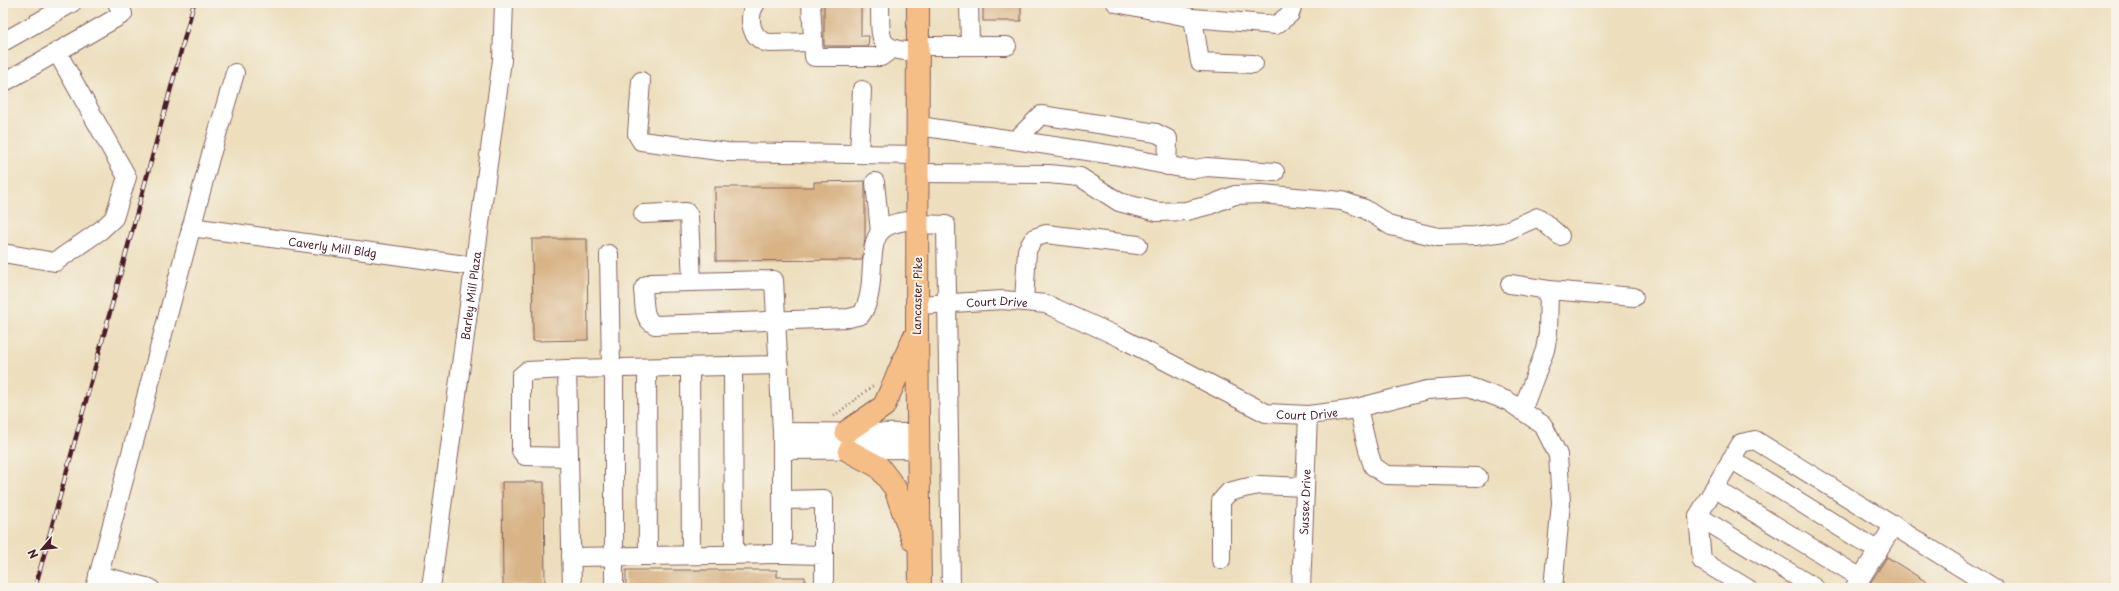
<svg xmlns="http://www.w3.org/2000/svg" width="2119" height="591" font-family="'Playpen Sans',sans-serif">
<style>
.building{fill:#d8b386}
.lines{fill:none;stroke-linecap:round;stroke-linejoin:round}
.minor-casing{stroke:#83625e;stroke-width:20}
.major-casing{stroke:#83625e;stroke-width:24}
.path{stroke:#83625e;stroke-width:2.5;stroke-dasharray:1 3;stroke-linecap:butt}
.minor{stroke:#fff;stroke-width:18}
.major{stroke:#f6be87;stroke-width:22}
.rail-casing{stroke:#4a1f2b;stroke-width:4.5}
.rail{stroke:#f7f3e8;stroke-width:3;stroke-dasharray:9;stroke-linecap:butt}
.labels{text-anchor:middle;dominant-baseline:central;stroke-width:4;stroke-linejoin:round;paint-order:stroke}
.street-label{font-size:11px;fill:#4a1f2b;stroke:#f7f3e8}
</style>
<rect width="100%" height="100%" fill="#f7f3e8"/>
<filter id="ink" filterUnits="userSpaceOnUse"><feTurbulence type="fractalNoise" baseFrequency=".025" numOctaves="2"/><feDisplacementMap in="SourceGraphic" scale="8" xChannelSelector="R" yChannelSelector="G"/><feConvolveMatrix kernelMatrix="1 2 1 2 8 2 1 2 1" color-interpolation-filters="sRGB"/></filter>
<filter id="wash" filterUnits="userSpaceOnUse"><feTurbulence type="fractalNoise" baseFrequency=".012" numOctaves="4" result="noise"/><feDisplacementMap in="SourceGraphic" scale="16" xChannelSelector="R" yChannelSelector="G"/><feGaussianBlur stdDeviation="0.9" result="paint"/><feColorMatrix in="noise" values="0 0 0 0 0 0 0 0 0 0 0 0 0 0 0 0 0 1.4 0 .05"/><feComposite in="paint" operator="in"/></filter>
<g filter="url(#wash)">
<rect width="100%" height="100%" fill="#eddfbe"/>
<g id="blocks">
<path class="building" d="M824,3H861V36H869L868,46H824Z
M983,3H1021V21H983Z
M865,181V239L862,260L716,261L715,187H814V182Z
M532,239H587L588,340L533,341Z
M502,482H544L545,585H503Z
M1887,557L1936,588H1867Z
M626,570H777V577H805V588H626Z"/>
</g>
</g>
<g filter="url(#ink)">
<use href="#blocks" fill-opacity="0" stroke="#83625e" stroke-width="1"/>
<g class="lines">
<g class="minor-casing">
<g id="minor">
<path d="M756,3C746,18 751,41 770,43L813,42"/>
<path d="M811,3L814,57H881L892,49"/>
<path d="M880,3C881,41 875,50 919,52"/>
<path d="M969,3L970,46"/>
<path d="M1116,3L1193,18L1276,25L1290,14L1293,3"/>
<path d="M1193,18L1200,62L1254,64"/>
<path d="M3,42L72,3"/>
<path d="M919,46H1007"/>
<path d="M57,52L123,14L117,3"/>
<path d="M641,81L637,134L641,141L727,152L919,155"/>
<path d="M3,83L57,52L127,177L114,218L101,230L55,262L3,253"/>
<path d="M919,126L1114,155L1181,168L1195,169L1207,167L1275,172"/>
<path d="M1016,140L1041,115L1156,133L1168,139L1167,166"/>
<path d="M859,154L862,90"/>
<path d="M919,173L1049,174L1080,177L1119,202L1157,212L1186,211L1210,205L1235,195L1261,194L1342,201L1365,209L1391,226L1438,237L1475,236L1504,232L1538,217L1560,236"/>
<path d="M875,182L880,232"/>
<path d="M643,214L686,212L689,216L692,282"/>
<path d="M918,224L946,225L951,588"/>
<path id="s1" d="M191,227L473,266"/>
<path d="M609,254L611,369"/>
<path d="M1510,284L1549,290"/>
<path d="M1024,302L1027,250L1034,238L1046,234L1138,245"/>
<path id="s2" d="M918,305L1003,300L1046,304L1121,338L1266,413L1308,415L1349,410L1427,390L1470,387L1508,401L1543,425L1558,455L1561,503L1553,588"/>
<path d="M733,367L734,555"/>
<path d="M647,368L648,556"/>
<path d="M690,368L691,555"/>
<path d="M567,369L527,371L521,376V451L525,456L568,457"/>
<path d="M1358,408L1368,450L1373,466L1386,475L1478,477"/>
<path d="M1522,411L1545,350L1548,333L1549,290L1634,297"/>
<path d="M782,432L917,433"/>
<path d="M783,450L918,449"/>
<path d="M1731,459L1878,551"/>
<path d="M1714,488L1861,578"/>
<path d="M783,500L824,499V555"/>
<path d="M1698,516L1815,588"/>
<path d="M571,557L782,554"/>
<path d="M1221,560V501L1229,492L1244,488L1260,485L1305,487"/>
<path d="M98,575L150,588"/>
<path d="M1855,587L1894,525"/>
<path d="M95,588L210,158L235,73"/>
<path id="s3" d="M431,588L502,60L504,3"/>
<path d="M572,588L567,369L779,365"/>
<path d="M614,588V369"/>
<path d="M824,588V555L782,554V432L774,280L651,283L645,286L643,290C645,303 642,319 655,325L849,318L861,315C878,292 866,249 880,232C889,222 906,221 918,220"/>
<path id="s4" d="M1301,588L1308,415"/>
<path d="M1747,588L1702,561L1698,516L1741,443L1755,440L1994,588"/>
</g>
</g>
<g class="major-casing">
<path id="major" d="M918,3L917,331L920,588
M846,432L884,406L913,339
M849,451L879,467L895,488L913,540"/>
</g>
<path class="path" d="M834,416L873,386"/>
<use href="#minor" class="minor"/>
<use href="#major" class="major"/>
<g class="rail-casing">
<path id="rail" d="M35,588L194,3"/>
</g>
<use href="#rail" class="rail"/>
</g>
</g>
<g class="labels">
<g class="street-label">
<text stroke="none"><textPath href="#s1" startOffset="143">Caverly Mill Bldg</textPath></text>
<text stroke="none"><textPath href="#s3" startOffset="295">Barley Mill Plaza</textPath></text>
<text transform="translate(917 296) rotate(-89)">Lancaster Pike</text>
<text stroke="none"><textPath href="#s2" startOffset="79">Court Drive</textPath></text>
<text stroke="none"><textPath href="#s2" startOffset="415">Court Drive</textPath></text>
<text stroke="none"><textPath href="#s4" startOffset="86">Sussex Drive</textPath></text>
</g>
</g>
<rect width="2119" height="591" fill="none" stroke="#f7f3e8" stroke-width="16"/>
<g transform="translate(42 549) rotate(242)" stroke="#f7f3e8" stroke-width="3" paint-order="stroke">
<path d="M0-3L7 15L0 10L-7 15Z" fill="#4a1f2b"/>
<text y="-6" font-size="11" font-weight="bold" text-anchor="middle" fill="#4a1f2b">N</text>
</g>
</svg>
